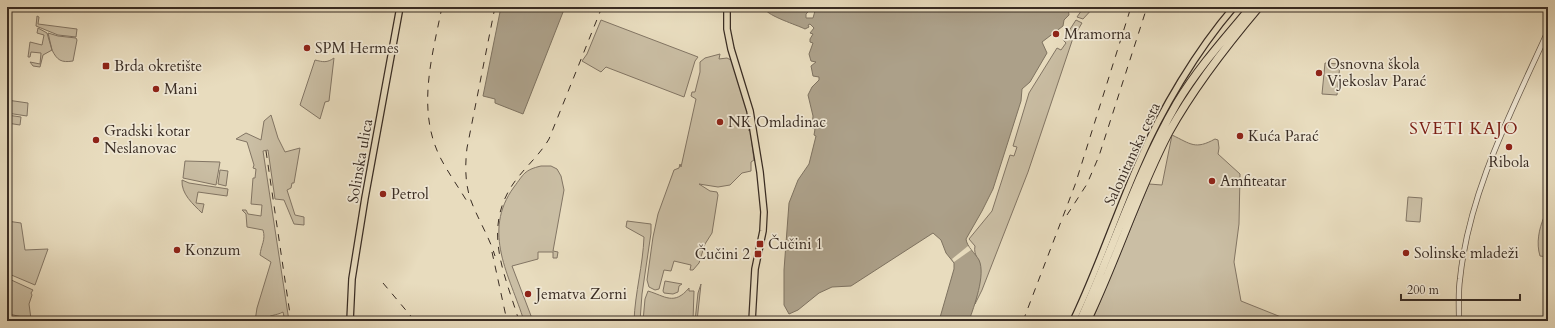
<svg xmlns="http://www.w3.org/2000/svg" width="1555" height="328" font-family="Cardo,serif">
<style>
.green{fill:#cabea4;stroke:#827564}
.water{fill:#aca089;stroke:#7e7260}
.pier{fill:#e8dcbe}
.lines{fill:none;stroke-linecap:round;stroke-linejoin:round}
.minor-casing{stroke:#65584a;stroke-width:6}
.major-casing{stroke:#392c23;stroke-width:8}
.highway-casing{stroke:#392c23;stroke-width:9}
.minor{stroke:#f0e8d5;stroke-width:4.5}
.major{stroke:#e8dcbe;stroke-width:5.5}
.highway{stroke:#e8dcbe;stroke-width:7}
.rail{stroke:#392c23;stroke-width:1;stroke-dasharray:7 7;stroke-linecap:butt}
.poi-dot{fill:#8f2418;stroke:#f0e8d5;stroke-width:1.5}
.labels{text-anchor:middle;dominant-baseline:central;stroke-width:3.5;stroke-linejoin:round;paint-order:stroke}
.poi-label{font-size:15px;fill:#392c23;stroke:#f0e8d5;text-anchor:start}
.street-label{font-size:15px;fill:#392c23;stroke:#f0e8d5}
.quarter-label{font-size:17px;letter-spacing:1px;fill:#7a1f14;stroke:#f0e8d5}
</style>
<rect width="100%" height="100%" fill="#e8dcbe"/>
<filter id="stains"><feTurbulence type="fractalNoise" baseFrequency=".005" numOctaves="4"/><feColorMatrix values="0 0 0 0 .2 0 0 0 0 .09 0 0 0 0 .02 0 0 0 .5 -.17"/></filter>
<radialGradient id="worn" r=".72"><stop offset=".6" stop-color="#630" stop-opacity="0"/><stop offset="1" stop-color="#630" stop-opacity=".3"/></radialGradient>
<path class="green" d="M1084,7H1094L1083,19L1077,17Z
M37,16L39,17L38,24L77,29L76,37L58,35L36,26Z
M601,20L698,57L695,61L684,97L606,67L601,72L582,61L587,54Z
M1076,20L1082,23L1073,38L1028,172L982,290L975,304C977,291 981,280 980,268C980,260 973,255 975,246L969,239L992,211L1010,155L1014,156L1017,147L1013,146L1029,93L1057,48L1061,50L1066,43L1063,40Z
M38,28L47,33L52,50L48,33L58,36L76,38L77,40L73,61C61,63 57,60 52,50L43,55L40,67L33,66L30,62L40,64L41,53L31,52L30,57H28L30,42L42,45L44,35L37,33Z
M720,54L719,59L727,58L733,61L749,113V131L750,128L754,160L751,162V171L742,173L730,185L718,187L699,184L710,191L717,192L718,195L712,233L705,244L699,263L693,270H690L691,265L674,261L671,271L664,270L659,289L655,290L649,287L647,280L653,237L658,214L674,170L679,168L680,164L681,167L696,99L691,96L692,92H695L700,72V62L705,58Z
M334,58L329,101L325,102L320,119L300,105L315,60C323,62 327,63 334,58Z
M1325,63L1340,64L1337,95L1322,94Z
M7,100L28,103L27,116L7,113Z
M7,115L21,117L20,125L7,123Z
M271,115L278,138L285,152L300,148L294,183H292L291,188L287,190L295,215L304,217V225L294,224L284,200L275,199L268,150L263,151L289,321H285L283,312C276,316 269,314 264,321H255L257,308L271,262L260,255C261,245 266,240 263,230L247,227L246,214L242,210H246L248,214L261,216L262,205L251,204L253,178H255L256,169L253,168L254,165L247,142L236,139L246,133L261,140L264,121Z
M1172,135C1191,144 1195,150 1215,139L1218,140L1219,148L1218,154L1240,174L1239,224L1234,262L1241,301L1286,319V321H1092L1149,184L1162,185Z
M185,161L220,162L216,185L183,178Z
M541,166H551L557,169L561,176L564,190L553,251L558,252L557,258H553V252H538V259L512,266L533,321H524C510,276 481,232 514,187C524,174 524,170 541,166Z
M220,170L228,171L226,186L218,184Z
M182,180L189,183L228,189L227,196L198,192L196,203L204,204L202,213C193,204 181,194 182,180Z
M1408,197L1422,198L1420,222L1406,221Z
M1548,216V257L1540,256C1536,243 1539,229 1544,217Z
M7,221L21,223L25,250L48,249L35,285L9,274L7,271Z
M627,221L651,224V233L642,294L640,321H634C635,293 643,265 644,237L626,227Z
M7,278L33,290L31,293L32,295L29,304L31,319L9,314Z
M665,281L682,284L679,286L678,292L673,294L664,293L663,291Z
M701,284L697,321H695L698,293Z
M689,288V291H694L693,321H643L645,299L648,291C665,296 674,306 689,288Z"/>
<path class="water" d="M501,7H565L523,114L495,103V99L483,96Z
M767,7H810L809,11L806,14V18H813L815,11L814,7H1068L1069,15L1064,20L1063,26L1042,42L1047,53L1030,82L1022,89L1021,101L993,189L982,211L966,239C967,247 975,253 979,260C986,275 974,306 969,321H939L954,269V263L946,253L941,240L933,233L851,286L832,287L819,293L798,310L789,314L784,305V270L789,203L798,180L809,164L816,136L814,135L815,129L812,128L813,116L808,95L812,87L819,80V77L813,76L811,66L816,62L811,61L809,54L813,43L810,42V39L813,34L810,33L814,28L810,24L808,25L809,27L805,29C797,25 768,16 765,9Z"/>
<path class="pier" d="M968,246L971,250L954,262L952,259Z"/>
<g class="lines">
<g class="minor-casing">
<path id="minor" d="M1459,321C1459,307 1458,292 1460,279C1469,191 1512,111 1548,31"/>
</g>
<g class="major-casing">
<path id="major" d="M727,7V29L731,49L750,111L760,172L764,212L763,231L755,269L752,321
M350,321L352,279L365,198L400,7
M1073,321C1098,269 1116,214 1139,162C1161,110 1197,50 1234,7"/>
</g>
<g class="highway-casing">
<path id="highway" d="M1080,321C1113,249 1137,172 1177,103C1198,68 1225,38 1251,7
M1087,321C1117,259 1137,193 1169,132C1194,87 1226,46 1259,7"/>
</g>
<use href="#minor" class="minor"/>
<use href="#major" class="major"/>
<use href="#highway" class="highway"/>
<path class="rail" d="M442,7C432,57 416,111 441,159C449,174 459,188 468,203
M495,7L467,148C465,165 465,182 470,198C477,218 489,236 495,256
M266,151L291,321
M1067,215L1087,184L1099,156L1147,7
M492,252L507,321
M383,283L415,321
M519,321C505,274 482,230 513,184C524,168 539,156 549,139L602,7
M1023,321L1075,185L1131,7"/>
</g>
<g class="poi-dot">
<circle cx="1056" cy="34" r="4"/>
<circle cx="307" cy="48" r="4"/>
<rect x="102" y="62" width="8" height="8" rx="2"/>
<circle cx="1319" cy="73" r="4"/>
<circle cx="156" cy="89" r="4"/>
<circle cx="720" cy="122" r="4"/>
<circle cx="1240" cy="136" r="4"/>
<circle cx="96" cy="140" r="4"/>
<circle cx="1509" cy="147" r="4"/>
<circle cx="1212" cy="181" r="4"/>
<circle cx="383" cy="194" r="4"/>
<rect x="756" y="240" width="8" height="8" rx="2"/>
<circle cx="177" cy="250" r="4"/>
<circle cx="1406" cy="253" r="4"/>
<rect x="754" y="250" width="8" height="8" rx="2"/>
<circle cx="528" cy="294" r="4"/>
</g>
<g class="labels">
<g class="poi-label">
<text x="1064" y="34">Mramorna</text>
<text x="315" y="48">SPM Hermes</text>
<text x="1327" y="64">Osnovna škola<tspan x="1327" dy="17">Vjekoslav Parać</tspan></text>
<text x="114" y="66">Brda okretište</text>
<text x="164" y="89">Mani</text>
<text x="728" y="122">NK Omladinac</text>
<text x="104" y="131">Gradski kotar<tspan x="104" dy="17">Neslanovac</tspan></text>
<text x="1248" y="136">Kuća Parać</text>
<text x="1509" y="162" text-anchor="middle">Ribola</text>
<text x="1220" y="181">Amfiteatar</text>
<text x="391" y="194">Petrol</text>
<text x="768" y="244">Čučini 1</text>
<text x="185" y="250">Konzum</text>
<text x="1414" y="253">Solinske mladeži</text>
<text x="750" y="254" text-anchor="end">Čučini 2</text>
<text x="536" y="294">Jematva Zorni</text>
</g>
<g class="street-label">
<text transform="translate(1132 154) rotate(-65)">Salonitanska cesta</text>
<text transform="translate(360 161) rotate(-80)">Solinska ulica</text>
</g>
<g class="quarter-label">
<text x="1464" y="128">SVETI KAJO</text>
</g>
</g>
<rect width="1555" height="328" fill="none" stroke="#e8dcbe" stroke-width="24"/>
<rect x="8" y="8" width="1539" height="312" fill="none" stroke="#392c23" stroke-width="2"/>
<rect x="12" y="12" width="1531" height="304" fill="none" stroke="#392c23"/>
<path d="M1401 294v6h119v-6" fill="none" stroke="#392c23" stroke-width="2"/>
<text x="1407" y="294" font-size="12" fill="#392c23" stroke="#f0e8d5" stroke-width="3" paint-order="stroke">200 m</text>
<rect width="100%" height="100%" filter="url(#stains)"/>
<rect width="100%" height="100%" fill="url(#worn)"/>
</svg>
